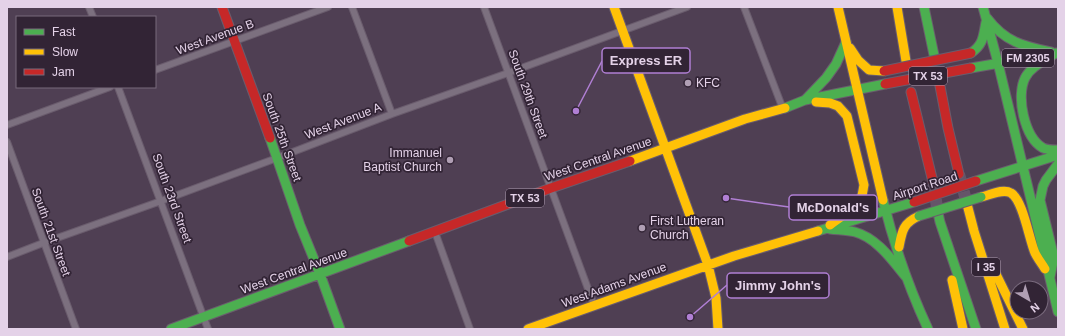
<svg xmlns="http://www.w3.org/2000/svg" width="1065" height="336" font-family="Helvetica,sans-serif">
<style>
.lines{fill:none;stroke-linecap:round;stroke-linejoin:round}
.highway-tunnel{stroke:#655569;stroke-width:12;stroke-dasharray:12 6;stroke-linecap:butt}
.street-casing{stroke:#6a5c6d;stroke-width:8}
.fast-casing{stroke:#6a5c6d;stroke-width:11}
.slow-casing{stroke:#6a5c6d;stroke-width:11}
.jam-casing{stroke:#6a5c6d;stroke-width:11}
.street{stroke:#7c707f;stroke-width:6}
.fast{stroke:#4caf50;stroke-width:9}
.slow{stroke:#ffc107;stroke-width:9}
.jam{stroke:#c62828;stroke-width:9}
.fast-bridge-casing{stroke:#6a5c6d;stroke-width:11;stroke-linecap:butt}
.jam-bridge-casing{stroke:#6a5c6d;stroke-width:11;stroke-linecap:butt}
.fast-bridge{stroke:#4caf50;stroke-width:9}
.jam-bridge{stroke:#c62828;stroke-width:9}
.poi-dot{fill:#b09fb4;stroke:#322435;stroke-width:1.5}
.labels{text-anchor:middle;dominant-baseline:central;stroke-width:3.5;stroke-linejoin:round;paint-order:stroke}
.shield{fill:#322435;stroke:#af9eb2;stroke-width:1}
.shield-label{font-size:11px;font-weight:bold;fill:#e4d2e8}
.street-label{font-size:12px;fill:#e4d2e8;stroke:#322435}
.poi-label{font-size:12px;fill:#e4d2e8;stroke:#322435;text-anchor:start}
.leader{fill:none;stroke:#b07fd4;stroke-width:1.5}
.callout-dot{fill:#b07fd4;stroke:#322435;stroke-width:1.5}
.callout{fill:#322435;stroke:#b07fd4;stroke-width:1.5}
.callout-label{font-size:13px;text-anchor:middle;font-weight:bold;fill:#e4d2e8}
</style>
<rect width="100%" height="100%" fill="#4f3f53"/>
<g class="lines">
<path class="highway-tunnel" d="M959,174L967,204
M933,182L938,213"/>
<g class="street-casing">
<path id="street" d="M89,7L93,17
M352,7L392,114
M484,7L594,305
M744,7L783,109
M155,70L328,7
M118,87L208,329
M7,125L110,87
M7,142L76,329
M435,232L470,329
M7,257L43,243L161,201L277,158L392,114L508,73L687,7"/>
</g>
<g class="fast-casing">
<path id="fast" d="M924,7L934,55
M983,7L998,63L1058,312
M987,18C1005,42 1023,46 1051,52
M971,53C984,44 983,36 986,22
M1056,53C1046,60 1031,66 1025,78C1016,96 1024,137 1043,148C1047,150 1053,150 1058,150
M971,68L1052,54
M805,100L826,78L836,64L846,42
M785,108L805,100L885,84
M270,138L300,225L320,274L340,329
M976,181L1058,155
M883,200C894,245 909,288 928,329
M938,213L940,222L976,329
M830,229C838,230 847,230 855,232C877,238 892,260 906,277
M818,231L914,202
M1050,277L1054,257L1040,200L1043,186L1046,180L1058,164
M171,329L409,241"/>
</g>
<g class="slow-casing">
<path id="slow" d="M614,7L708,265L716,298L718,329
M838,7L883,200
M897,7L906,61
M850,48L858,60L869,70L884,71
M816,102L830,103L838,106L847,116L864,185C863,189 863,194 861,198C855,209 840,217 830,225
M630,161L745,119L785,108
M981,197C990,195 1003,188 1011,193C1023,200 1029,239 1035,253C1038,259 1042,264 1045,269
M967,204L974,231L1005,329
M899,247C902,231 903,223 919,216
M991,264L1023,329
M952,280L963,329
M528,329L734,256L818,231"/>
</g>
<g class="jam-casing">
<path id="jam" d="M222,7L270,138
M940,86L948,128L959,174
M911,92L933,182
M409,241L551,188L630,161"/>
</g>
<use href="#street" class="street"/>
<use href="#fast" class="fast"/>
<use href="#slow" class="slow"/>
<use href="#jam" class="jam"/>
<g class="fast-bridge-casing">
<path id="fast-bridge" d="M919,216L981,197"/>
</g>
<g class="jam-bridge-casing">
<path id="jam-bridge" d="M884,71L971,53
M885,84L971,68
M914,202L976,181"/>
</g>
<use href="#fast-bridge" class="fast-bridge"/>
<use href="#jam-bridge" class="jam-bridge"/>
</g>
<g class="poi-dot">
<circle cx="688" cy="83" r="4"/>
<circle cx="450" cy="160" r="4"/>
<circle cx="642" cy="228" r="4"/>
</g>
<g class="labels">
<g class="shield">
<rect x="1002" y="49" width="52" height="18" rx="3"/>
<rect x="909" y="67" width="38" height="18" rx="3"/>
<rect x="506" y="189" width="38" height="18" rx="3"/>
<rect x="972" y="258" width="28" height="18" rx="3"/>
</g>
<g class="shield-label">
<text x="1028" y="58">FM 2305</text>
<text x="928" y="76">TX 53</text>
<text x="525" y="198">TX 53</text>
<text x="986" y="267">I 35</text>
</g>
<g class="street-label">
<text transform="translate(215 37) rotate(-20)">West Avenue B</text>
<text transform="translate(528 94) rotate(70)">South 29th Street</text>
<text transform="translate(343 121) rotate(-21)">West Avenue A</text>
<text transform="translate(282 137) rotate(70)">South 25th Street</text>
<text transform="translate(598 159) rotate(-19)">West Central Avenue</text>
<text transform="translate(925 186) rotate(-18)">Airport Road</text>
<text transform="translate(172 198) rotate(70)">South 23rd Street</text>
<text transform="translate(51 232) rotate(70)">South 21st Street</text>
<text transform="translate(294 271) rotate(-20)">West Central Avenue</text>
<text transform="translate(614 285) rotate(-20)">West Adams Avenue</text>
</g>
<g class="poi-label">
<text x="696" y="83">KFC</text>
<text x="442" y="153" text-anchor="end">Immanuel<tspan x="442" dy="14">Baptist Church</tspan></text>
<text x="650" y="221">First Lutheran<tspan x="650" dy="14">Church</tspan></text>
</g>
</g>
<path class="leader" d="M576 111L602 61M726 198L789 207M690 317L727 285"/>
<g class="callout-dot">
<circle cx="576" cy="111" r="4"/>
<circle cx="726" cy="198" r="4"/>
<circle cx="690" cy="317" r="4"/>
</g>
<g class="callout">
<rect x="602" y="48" width="88" height="25" rx="4"/>
<rect x="789" y="195" width="88" height="25" rx="4"/>
<rect x="727" y="273" width="102" height="25" rx="4"/>
</g>
<g class="callout-label">
<text x="646" y="65">Express ER</text>
<text x="833" y="212">McDonald's</text>
<text x="778" y="290">Jimmy John's</text>
</g>
<rect width="1065" height="336" fill="none" stroke="#e4d2e8" stroke-width="16"/>
<rect x="16" y="16" width="140" height="72" fill="#322435" stroke="#796a7d"/>
<rect x="24" y="29" width="20" height="6" fill="#4caf50" stroke="#796a7d"/>
<text x="52" y="36" font-size="12" fill="#e4d2e8">Fast</text>
<rect x="24" y="49" width="20" height="6" fill="#ffc107" stroke="#796a7d"/>
<text x="52" y="56" font-size="12" fill="#e4d2e8">Slow</text>
<rect x="24" y="69" width="20" height="6" fill="#c62828" stroke="#796a7d"/>
<text x="52" y="76" font-size="12" fill="#e4d2e8">Jam</text>
<g transform="translate(1029 300) rotate(142)"><circle r="19" fill="#322435" stroke="#796a7d"/>
<path d="M0-3L7 15L0 10L-7 15Z" fill="#b09fb4"/>
<text y="-6" font-size="11" font-weight="bold" text-anchor="middle" fill="#e4d2e8">N</text>
</g>
</svg>
